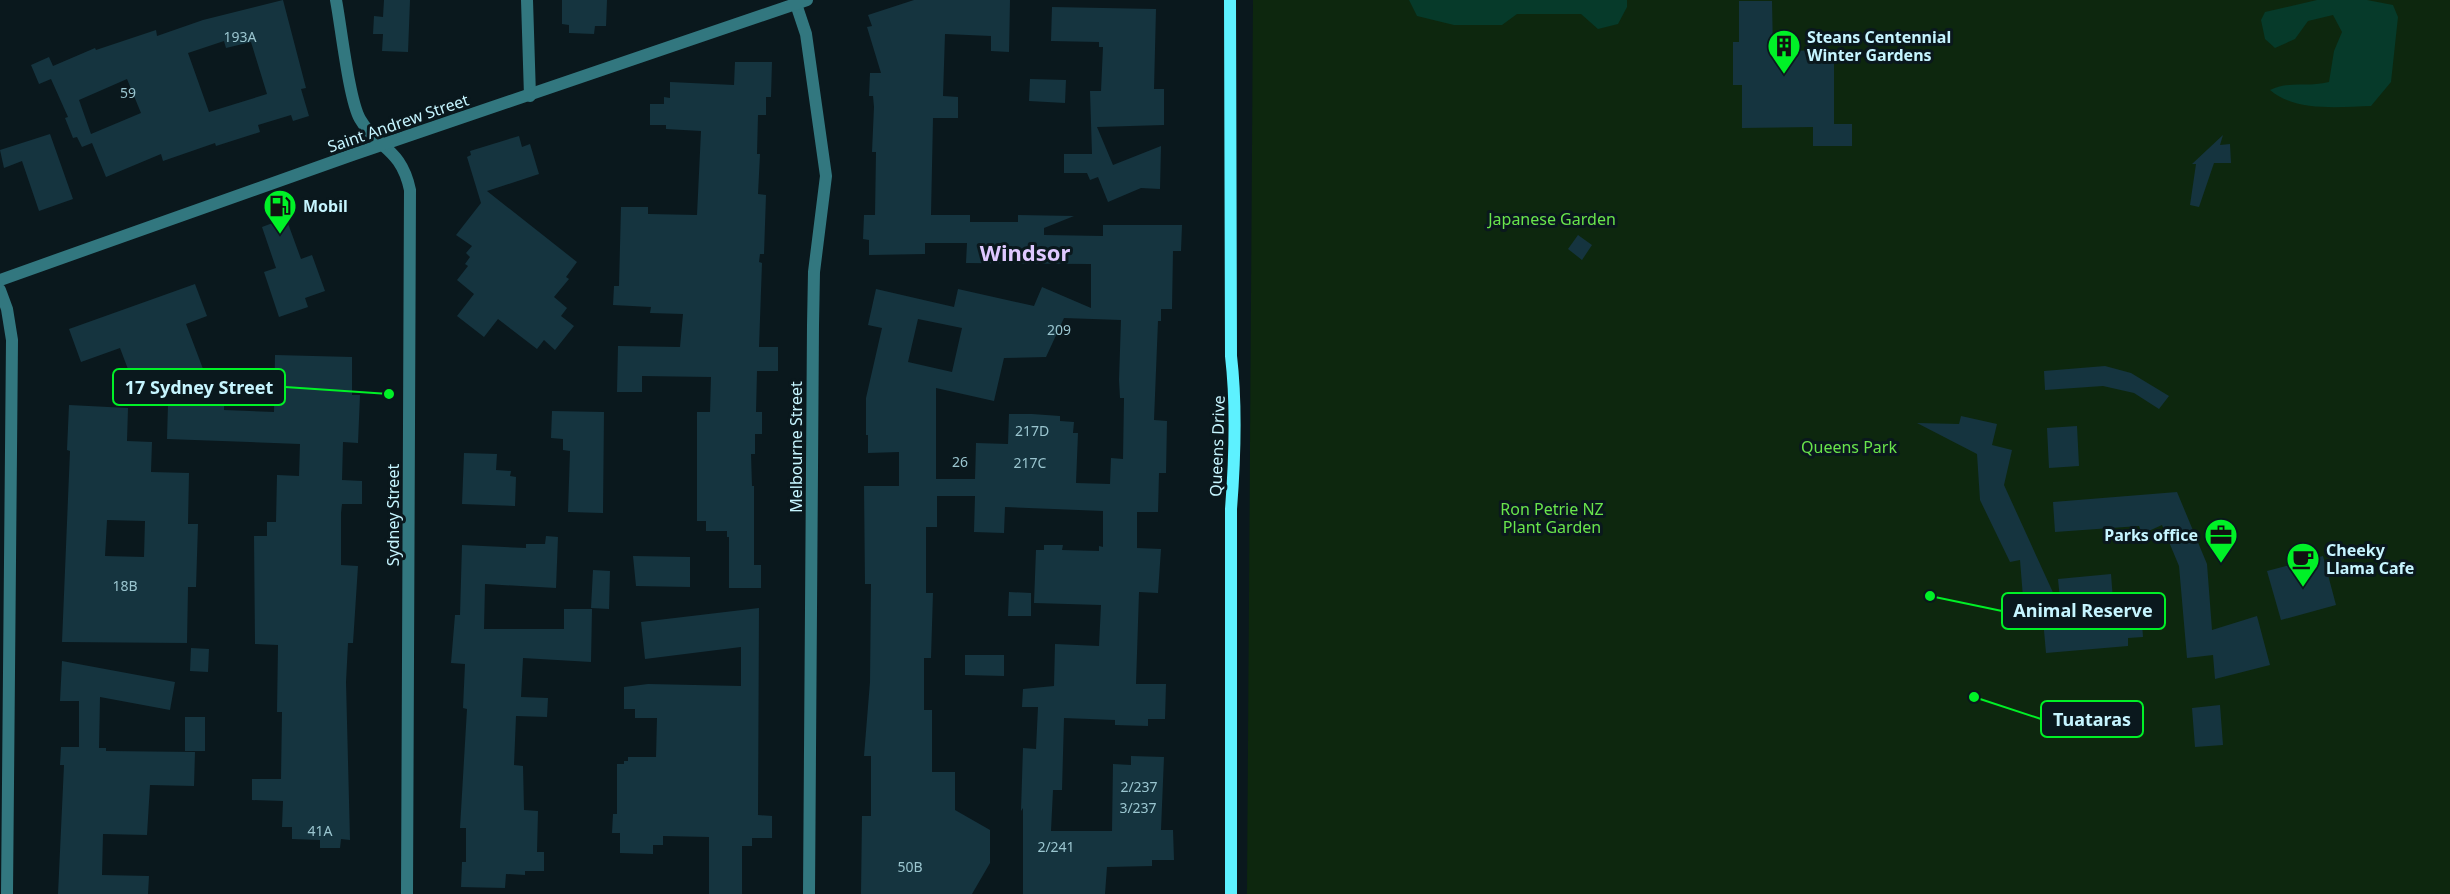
<svg xmlns="http://www.w3.org/2000/svg" width="2450" height="894" font-family="'Noto Sans',sans-serif">
<style>
.green{fill:#0d270e}
.water{fill:#063a2a}
.building{fill:#15343f;fill-rule:evenodd}
.lines{fill:none;stroke-linecap:round;stroke-linejoin:round}
.minor{stroke:#32777f;stroke-width:12}
.tertiary{stroke:#32777f;stroke-width:12}
.secondary{stroke:#5df1ff;stroke-width:12}
.labels{text-anchor:middle;dominant-baseline:central;stroke-width:6;stroke-linejoin:round;paint-order:stroke}
.number-label{font-size:14px;fill:#9ac5cf}
.poi-label{font-size:16px;font-weight:bold;fill:#c6f5ff;stroke:#0a181d;text-anchor:start}
.street-label{font-size:16px;fill:#c6f5ff;stroke:#0a181d}
.park-label{font-size:16px;fill:#69e54c;stroke:#0a181d}
.district-label{font-size:22px;font-weight:bold;fill:#dfc8ff;stroke:#0a181d}
.leader{fill:none;stroke:#00f127;stroke-width:2}
.callout-dot{fill:#00f127;stroke:#0a181d;stroke-width:2}
.callout{fill:#0a181d;stroke:#00f127;stroke-width:2}
.callout-label{font-size:18px;text-anchor:middle;font-weight:bold;fill:#c6f5ff}
</style>
<rect width="100%" height="100%" fill="#0a181d"/>
<path class="green" d="M1253,0H2450V894H1247Z"/>
<path class="water" d="M1409,0H1627V7L1618,24L1598,29L1581,14H1517L1502,25H1454L1417,16Z
M2317,0H2367L2393,5L2398,17L2391,82L2371,106C2339,107 2295,112 2270,90C2292,80 2305,88 2329,82L2334,51L2342,32L2333,15L2308,21L2295,39L2275,48L2265,39L2261,20L2265,12Z"/>
<path class="building" d="M283,0L306,88L301,89L309,116L293,121L291,115L258,125L260,132L216,146L215,143L163,161L161,154L106,177L92,143L82,147L77,137L73,138L65,118L68,117L51,79L39,84L31,65L49,57L53,66L95,48L96,50L156,30L157,36L203,20ZM224,41L226,48L251,42L267,94L209,112L188,53ZM127,79L141,113L91,134L79,100Z
M384,0H410L408,52L382,51L383,34H373L374,16L383,17Z
M562,0H607L606,26H595L594,34L569,33V25L562,24Z
M914,0H1010L1009,52L991,51V36L945,34L943,96L958,97V118H933L931,215H970V222H1018V215L1074,216L1044,228V235L1103,236V225H1182L1181,251H1173L1172,309H1161V321H1158L1154,420L1167,421L1166,473H1159L1158,512H1137V548L1161,549L1158,593L1139,592L1136,684H1166L1165,719H1148V726L1115,725V720L1064,718L1062,790H1053L1051,831H1112L1113,764L1131,765V756L1164,757L1161,830H1173L1174,860H1152V866L1107,867L1105,894H1023V808L1021,811L1023,748L1036,749L1038,707H1022L1023,689L1054,686L1055,644L1099,646L1101,605L1034,603L1036,550H1044V545H1063L1062,550L1099,551V546L1103,547V511L1005,507L1004,533L974,532L975,496H937V527H926V593H933L931,658H924V710H932V772H955V810L990,830V863L972,894H861L862,816H871V756H864L870,682L871,584H865L864,486H899V452L868,453V435H866V398L882,328L868,325L876,289L954,307L958,289L1034,306L1042,287L1091,308V264L966,263L967,243H925V254L869,255V240L863,239L864,215H875L876,152H872L874,107L873,96H869L870,73H881L867,27L872,26L868,15ZM1064,318L1121,320L1119,380L1120,398H1124L1123,459L1111,458L1110,484L1076,483L1078,433H1073L1074,422L1060,421V416L1032,414H1009L1008,444L976,443L975,479H936V388L994,401L1004,358L1046,357ZM918,319L962,328L952,372L908,362Z
M1739,1H1772L1773,51L1834,50V124H1852V146H1813V127L1742,128V85H1733V42H1739Z
M1052,7L1156,9L1154,89H1164V125L1097,127L1113,165L1161,146L1160,189L1141,188L1108,202L1098,177L1090,180L1087,173H1064V154H1092L1090,91H1101L1103,47H1099V42L1051,41Z
M735,62H772L771,97H766V115H758L757,154H760L758,194L766,195L764,254H760L759,262L762,263L759,347H778V371H757L756,412H762V434H755V454H751L752,486H754V565H761V588H729V537H727V531H706V521H697V412H710L711,377L642,376V392H617L618,346L680,347L683,314L650,313L651,307L613,305L614,286H619L621,207H648V214L697,215L701,131L666,129V125H650V104H664V97L670,98V82L734,85Z
M1030,79L1066,80L1065,103L1029,101Z
M50,134L73,199L39,211L22,161L4,168L0,150Z
M2223,135L2220,145L2230,144L2231,163H2214L2199,207L2190,205L2196,164H2192Z
M519,136L522,147L530,144L539,174L487,191L577,262L566,277L569,279L554,297L567,308L561,316L574,326L555,350L544,340L537,349L498,319L484,337L457,316L474,294L457,280L468,266L465,264L470,257L466,253L472,246L456,235L481,203L467,157L471,155L470,151Z
M286,218L301,259L312,255L325,291L305,298L308,307L279,317L264,272L276,268L262,227Z
M1578,235L1592,245L1582,260L1568,249Z
M195,284L207,316L186,324L208,382L225,383L224,410L274,412L275,355L352,357V395H360L358,443L343,442L342,480L362,481V504H342L341,513V565L358,566L353,643H348L346,682L350,840L341,839L340,848H320V840L292,839V827H282L283,801L252,800V779H281L282,712H277L278,645L255,644L254,536H267V522H276L277,475L299,476L300,444L167,439L168,404L160,384L137,393L120,348L81,362L69,329Z
M2105,366L2131,373L2169,396L2159,409L2134,393L2103,386L2045,390L2044,371Z
M69,405L128,408L127,441L152,442L151,472L189,473L188,524H198L196,587H188L187,643L62,642L70,451L67,450ZM107,520L145,521L144,557L105,556Z
M552,411L604,412L603,513L568,512L570,451L563,450V439L551,438Z
M1961,416L1997,424L1992,445L2012,450L2004,485L2061,610L2058,579L2111,574L2113,600L2140,597L2143,637L2128,638V646L2046,653L2042,608L2024,610L2020,560L2010,562L1980,500L1977,454L1917,423L1959,424Z
M2077,426L2079,466L2049,468L2047,428Z
M464,453L497,454L496,470L511,471L510,476L516,477L515,506L462,504Z
M2177,492L2207,564L2212,630L2257,616L2270,665L2215,679L2213,655L2187,658L2179,566L2162,525L2142,534L2139,526L2055,532L2053,502Z
M546,536L558,537L556,588L485,584L484,629H564V609H592L591,662L523,658L521,697L548,698L547,717L516,716L514,765L523,766L524,810L538,811L537,852H544V871H525V875L506,874L505,888L461,887L462,862H466V828H460L467,709L463,708L465,664L451,663L455,615H460L462,545L526,548V544H545Z
M633,556L690,557V587L636,586Z
M2323,556L2336,605L2281,620L2267,571Z
M593,570L610,571L609,609L591,608Z
M1009,592L1031,593V616H1008Z
M759,608L758,815L772,816V838H752V846H742V894H709V837L663,836V845H653V854L620,853V833H612L613,814H617V764H624V761H628V757H656L657,718H635V709H624V687L648,684L741,686V647L645,659L641,622Z
M191,648L209,649L208,672L190,671Z
M965,655H1004V676L965,675Z
M62,661L175,682L170,710L100,697L99,748H106V751L195,752L194,786L150,785L147,835L103,834L102,875L149,876L148,894H58L64,765H60L61,747H79V701H60Z
M2220,705L2223,745L2195,747L2192,708Z
M185,717H205V751H185Z"/>
<g class="lines">
<path class="minor" d="M336,0C341,26 349,100 360,119C377,149 401,147 410,190L407,894
M527,0L530,96
M796,4L806,34L826,176L814,272L813,325L809,894
M0,290L7,309L12,340L7,894"/>
<path class="tertiary" d="M0,280L352,155L807,0"/>
<path class="secondary" d="M1230,0L1231,356C1237,407 1235,458 1231,509V894"/>
</g>
<defs>
<g id="building-pin" transform="scale(1.725)"><path d="M0 17L-7.5 6A9.5 9.5 0 1 1 7.5 6Z" fill="#00f127" stroke="#0a181d"/><path d="M-4-6H4V6H1V3H-1V6H-4ZM-2.5-4.3h1.7v1.8h-1.7ZM.8-4.3h1.7v1.8H.8ZM-2.5-1h1.7V.8h-1.7ZM.8-1h1.7V.8H.8Z" fill="#111"/></g>
<g id="fuel-pin" transform="scale(1.725)"><path d="M0 17L-7.5 6A9.5 9.5 0 1 1 7.5 6Z" fill="#00f127" stroke="#0a181d"/><path d="M-5.5-6h7V0h2V4h1.3V-2.5L3-4.5l.8-.8L6-3V5H2.5V1h-1V6h-7ZM-4.2-4.7v3.2H.2V-4.7Z" fill="#111"/></g>
<g id="office-pin" transform="scale(1.725)"><path d="M0 17L-7.5 6A9.5 9.5 0 1 1 7.5 6Z" fill="#00f127" stroke="#0a181d"/><path d="M-6-3h4V-5.5h4V-3h4V5H-6ZM-1-4.5V-3h2v-1.5ZM-6 0V1H6V0Z" fill="#111"/></g>
<g id="cafe-pin" transform="scale(1.725)"><path d="M0 17L-7.5 6A9.5 9.5 0 1 1 7.5 6Z" fill="#00f127" stroke="#0a181d"/><path d="M-5.5-4.5H6V0H3Q3 3.5 0 3.5H-2.5Q-5.5 3.5-5.5 0ZM3-3.2v2h1.7v-2ZM-6 4.5H4V6H-6Z" fill="#111"/></g>
</defs>
<g fill-rule="evenodd">
<use href="#building-pin" x="1784" y="46"/>
<use href="#fuel-pin" x="280" y="206"/>
<use href="#office-pin" x="2221" y="535"/>
<use href="#cafe-pin" x="2303" y="559"/>
</g>
<g class="labels">
<g class="number-label">
<text x="240" y="36">193A</text>
<text x="128" y="92">59</text>
<text x="1059" y="329">209</text>
<text x="1032" y="430">217D</text>
<text x="960" y="461">26</text>
<text x="1030" y="462">217C</text>
<text x="125" y="585">18B</text>
<text x="1139" y="786">2/237</text>
<text x="1138" y="807">3/237</text>
<text x="320" y="830">41A</text>
<text x="1056" y="846">2/241</text>
<text x="910" y="866">50B</text>
</g>
<g class="poi-label">
<text x="1807" y="37">Steans Centennial<tspan x="1807" dy="18">Winter Gardens</tspan></text>
<text x="303" y="206">Mobil</text>
<text x="2198" y="535" text-anchor="end">Parks office</text>
<text x="2326" y="550">Cheeky<tspan x="2326" dy="18">Llama Cafe</tspan></text>
</g>
<g class="street-label">
<text transform="translate(398 123) rotate(-19)">Saint Andrew Street</text>
<text transform="translate(1217 446) rotate(-88)">Queens Drive</text>
<text transform="translate(796 447) rotate(-90)">Melbourne Street</text>
<text transform="translate(393 515) rotate(-90)">Sydney Street</text>
</g>
<g class="park-label">
<text x="1552" y="219">Japanese Garden</text>
<text x="1849" y="447">Queens Park</text>
<text x="1552" y="509">Ron Petrie NZ<tspan x="1552" dy="18">Plant Garden</tspan></text>
</g>
<g class="district-label">
<text x="1025" y="252">Windsor</text>
</g>
</g>
<path class="leader" d="M389 394L285 387M1930 596L2002 611M1974 697L2041 719"/>
<g class="callout-dot">
<circle cx="389" cy="394" r="6"/>
<circle cx="1930" cy="596" r="6"/>
<circle cx="1974" cy="697" r="6"/>
</g>
<g class="callout">
<rect x="113" y="369" width="172" height="36" rx="6"/>
<rect x="2002" y="593" width="163" height="36" rx="6"/>
<rect x="2041" y="701" width="102" height="36" rx="6"/>
</g>
<g class="callout-label">
<text x="199" y="394">17 Sydney Street</text>
<text x="2083" y="617">Animal Reserve</text>
<text x="2092" y="726">Tuataras</text>
</g>
</svg>
